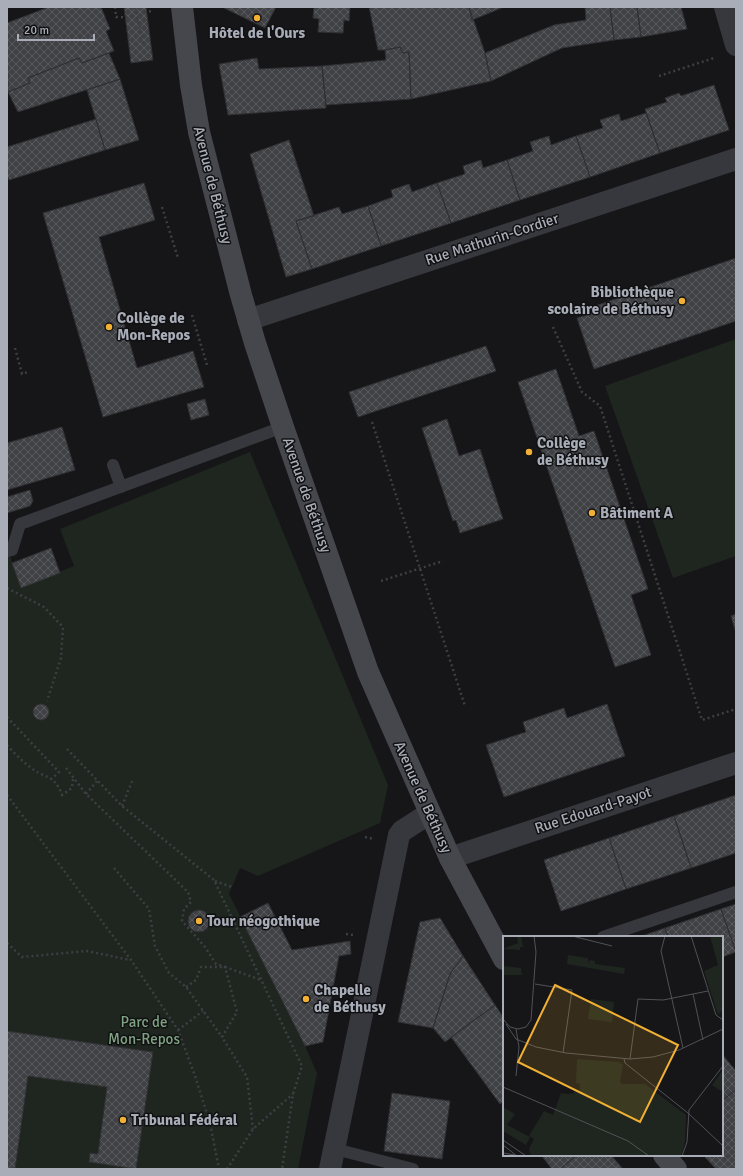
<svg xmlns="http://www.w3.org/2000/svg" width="743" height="1176" font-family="Signika,sans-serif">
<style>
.green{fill:#1e261f}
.building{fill:url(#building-cross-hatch);stroke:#303034}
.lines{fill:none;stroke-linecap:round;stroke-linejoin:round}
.path{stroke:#3d3f44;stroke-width:2.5;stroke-dasharray:2 3;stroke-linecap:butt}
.lane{stroke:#37383d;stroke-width:12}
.street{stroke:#37383d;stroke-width:22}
.secondary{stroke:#45474d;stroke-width:22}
.poi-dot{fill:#f2b134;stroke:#111113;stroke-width:1.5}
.labels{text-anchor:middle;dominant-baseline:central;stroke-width:3;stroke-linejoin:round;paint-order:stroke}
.poi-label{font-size:15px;font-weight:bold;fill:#a8adb8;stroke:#111113;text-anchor:start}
.street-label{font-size:15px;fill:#a8adb8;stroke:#111113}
.park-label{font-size:15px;fill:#7fa381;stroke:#111113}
.inset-road{fill:none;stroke:#505258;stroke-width:1}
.view{fill:#f2b134;fill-opacity:0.15;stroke:#f2b134;stroke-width:2}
.inset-edge{fill:none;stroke:#a8adb8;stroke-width:2}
</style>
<defs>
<pattern id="building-cross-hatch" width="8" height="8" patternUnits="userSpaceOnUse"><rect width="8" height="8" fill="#404145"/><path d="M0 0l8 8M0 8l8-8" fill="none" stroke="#595a5e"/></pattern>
</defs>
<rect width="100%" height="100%" fill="#161618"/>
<path class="green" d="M736,339V556L673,578L605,386Z
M250,452L388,785L380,823L258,876L240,868L229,894L305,1046L317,1073L298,1169H7V541L12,563L22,587L74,566L60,529Z"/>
<path class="building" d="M49,7H101L110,29L106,31L114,51L82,63L79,58L28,78L30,83L8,92L7,23Z
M124,7H146L153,60L131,63Z
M222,7H276L265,28Z
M314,7H350L349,21L344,20L343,33L318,32L319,19L313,18Z
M369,7H469L485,53L491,81L411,99L409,52L403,53L400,47L385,50H378Z
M469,7H504L472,20Z
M585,7H610L614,40L562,48L491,81L485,53L554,25L586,20Z
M610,7H637L641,37L614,40Z
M637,7H681L687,29L641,37Z
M400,47L403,53L409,52L411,99L326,105L322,66L386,60L385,50Z
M109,53L120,79L18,112L8,92L30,83L28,78L79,58L82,63Z
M257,58L259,69L322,66L326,108L228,115L219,64Z
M120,79L139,140L105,150L87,90Z
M714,85L729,130L660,153L645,109L667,102L665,98L679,93L681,96Z
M646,113L660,153L590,177L576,136L603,128L600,120L619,114L621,121Z
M96,119L105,150L9,180L7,174V147Z
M549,136L551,145L576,136L590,177L520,200L507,160L533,151L530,142Z
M289,140L314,216L296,221L312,269L286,277L250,154Z
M481,160L483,168L507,160L520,200L451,223L437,183L465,174L463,166Z
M144,183L155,220L99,237L137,368L193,351L204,387L103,417L43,213Z
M437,183L451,223L381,246L368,206L393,197L391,190L409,184L412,192Z
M368,206L381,246L312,269L296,221L339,207L342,214Z
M736,258V321L594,369L577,318L596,312L595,306Z
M486,346L496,371L358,417L349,392Z
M556,369L579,436L594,431L648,589L631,595L651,655L615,667L518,382Z
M205,399L209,415L191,420L187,404Z
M447,419L459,456L480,449L503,519L460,533L456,520L453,521L422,428Z
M62,427L75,470L7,490V443Z
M30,490L33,501L30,506L7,513V497Z
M51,548L60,573L21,588L12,563Z
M736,614V633L731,616Z
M607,704L625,756L504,797L486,745L526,732L523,722L564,708L567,718Z
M33 712a8 8 0 1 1 16 0a8 8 0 1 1-16 0Z
M736,795V853L691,868L674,816Z
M674,816L691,868L626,889L609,838Z
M609,838L626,889L561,911L544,860Z
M268,903L292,950L350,941L351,954L339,956L323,1042L305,1046L240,917Z
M736,904V952L721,909Z
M721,909L736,952L722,957V937H668L665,928Z
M188 921a11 11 0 1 1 22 0a11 11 0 1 1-22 0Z
M440,918L463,956L450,974L433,1028L398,1022L420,922Z
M665,928L668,937H639Z
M463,956L495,1005L445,1042L433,1028L450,974Z
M495,1005L504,1018V1101L500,1104L451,1037Z
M7,1031L153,1052L136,1169L89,1162L90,1153L98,1154L107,1087L28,1076L15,1169H7Z
M722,1054L736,1071V1089L722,1101Z
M736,1089V1169H716L703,1155H722V1101Z
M392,1093L450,1101L442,1159L384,1151Z
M541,1155H577L560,1169H552Z
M577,1155H611L623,1169H560Z"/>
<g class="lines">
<path class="path" d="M115,7L116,17L137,18L146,12L152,11
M135,7L143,43
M659,76L714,58
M162,207L178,258
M192,315L207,365
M553,327L582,392L600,406L702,720L736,709
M15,348L22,374L28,372
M372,422L465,706
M381,581L443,561
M7,588L44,607L63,627L61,658L47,701
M7,717L59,772L52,779
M7,745C14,753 22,761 30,767C44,779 54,773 62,795L72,788L73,779
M67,749L122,806L214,880L302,1066L293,1094L282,1169
M66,768L86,794L188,892L191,902L184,909L182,921L205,947L216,964L225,967L237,1012L222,1037L247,1077L253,1129
M86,794L97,781
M7,795L131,960L178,1030L195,1076L210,1123L219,1169
M122,806L133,779
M365,837L374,839
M114,868L149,909L155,946L169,973L186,987L222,1037
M215,881L232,887
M346,934L353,935
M7,943L22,957L87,951L130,960
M186,987L196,980L201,967H225L261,980
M178,1030L203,1011
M227,1169L253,1129L293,1094"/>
<path class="lane" d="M113,465L121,487
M7,551L12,550L20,524L283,427
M603,937L736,892
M335,1149L413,1169"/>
<path class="street" d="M725,7L736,45
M248,320L736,159
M450,858L736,763
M330,1169L399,835L402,831L430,813"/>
<path class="secondary" d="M182,7L191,85L199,132L241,295L255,343L283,427L368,672L450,858L504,959
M664,1155L676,1169"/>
</g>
<g class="poi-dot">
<circle cx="257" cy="18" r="4"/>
<circle cx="682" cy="301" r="4"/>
<circle cx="109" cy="327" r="4"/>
<circle cx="529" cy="452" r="4"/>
<circle cx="592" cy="513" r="4"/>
<circle cx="199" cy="921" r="4"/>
<circle cx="306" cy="999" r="4"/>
<circle cx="123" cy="1120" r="4"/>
</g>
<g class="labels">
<g class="poi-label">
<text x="257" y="33" text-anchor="middle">Hôtel de l'Ours</text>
<text x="674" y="292" text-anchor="end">Bibliothèque<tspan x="674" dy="17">scolaire de Béthusy</tspan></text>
<text x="117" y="318">Collège de<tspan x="117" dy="17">Mon-Repos</tspan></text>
<text x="537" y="443">Collège<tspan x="537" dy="17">de Béthusy</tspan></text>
<text x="600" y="513">Bâtiment A</text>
<text x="207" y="921">Tour néogothique</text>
<text x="314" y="990">Chapelle<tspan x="314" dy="17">de Béthusy</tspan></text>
<text x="131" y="1120">Tribunal Fédéral</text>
</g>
<g class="street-label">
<text transform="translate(213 185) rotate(76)">Avenue de Béthusy</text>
<text transform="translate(492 239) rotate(-18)">Rue Mathurin-Cordier</text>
<text transform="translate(307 495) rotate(71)">Avenue de Béthusy</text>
<text transform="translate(423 797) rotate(66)">Avenue de Béthusy</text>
<text transform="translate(593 810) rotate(-18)">Rue Edouard-Payot</text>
</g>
<g class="park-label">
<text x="144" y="1022">Parc de<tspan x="144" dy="17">Mon-Repos</tspan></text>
</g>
</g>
<g transform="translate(503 936)">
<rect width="220" height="220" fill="#161618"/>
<path d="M0,30L18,32L19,39H0ZM0,171L12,178L4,189L27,201L23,209L0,195Z" fill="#1e261f"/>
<path d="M14,0H18L20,11H17V14L0,13L15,7Z" fill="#1e261f"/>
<path d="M207,0H220V73L215,79L201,35L215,29ZM65,19L85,22V27L87,24L92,25V28L122,32L121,38L64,28ZM88,63L111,66L109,86L85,83ZM74,123L116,126L120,129L117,146L119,148H142L183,179L182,206L178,220H28L26,213L31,203L26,200L41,175L50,179L58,157L65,158L71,157V153L77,154V148L73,147ZM220,134V152L218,155L209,149Z" fill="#1e261f"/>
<path class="inset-road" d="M69,0L109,10M162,0L158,15L180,112M188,0L213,79L220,84M32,48L69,54L60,117M190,58L200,104M0,83L7,91L15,93L23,91L28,84L33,16L31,0M3,88L13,103L33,111L63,117L127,123L150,121L176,114L220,93M13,93L16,111L13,140M121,123L122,127L185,177L220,210M127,123L135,63L160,64L205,55M0,151L125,205L146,220M0,204L23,220M0,209L14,220M0,217L12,219M179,220L184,206L186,174L220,130"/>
<path class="view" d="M52,49L175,109L137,186L15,126Z"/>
<rect width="220" height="220" class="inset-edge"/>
</g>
<rect width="743" height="1176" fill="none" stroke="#a8adb8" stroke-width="16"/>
<path d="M18 34v6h76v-6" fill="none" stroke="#a8adb8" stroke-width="2"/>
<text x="24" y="34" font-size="12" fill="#a8adb8" stroke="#111113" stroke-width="3" paint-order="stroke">20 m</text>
</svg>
